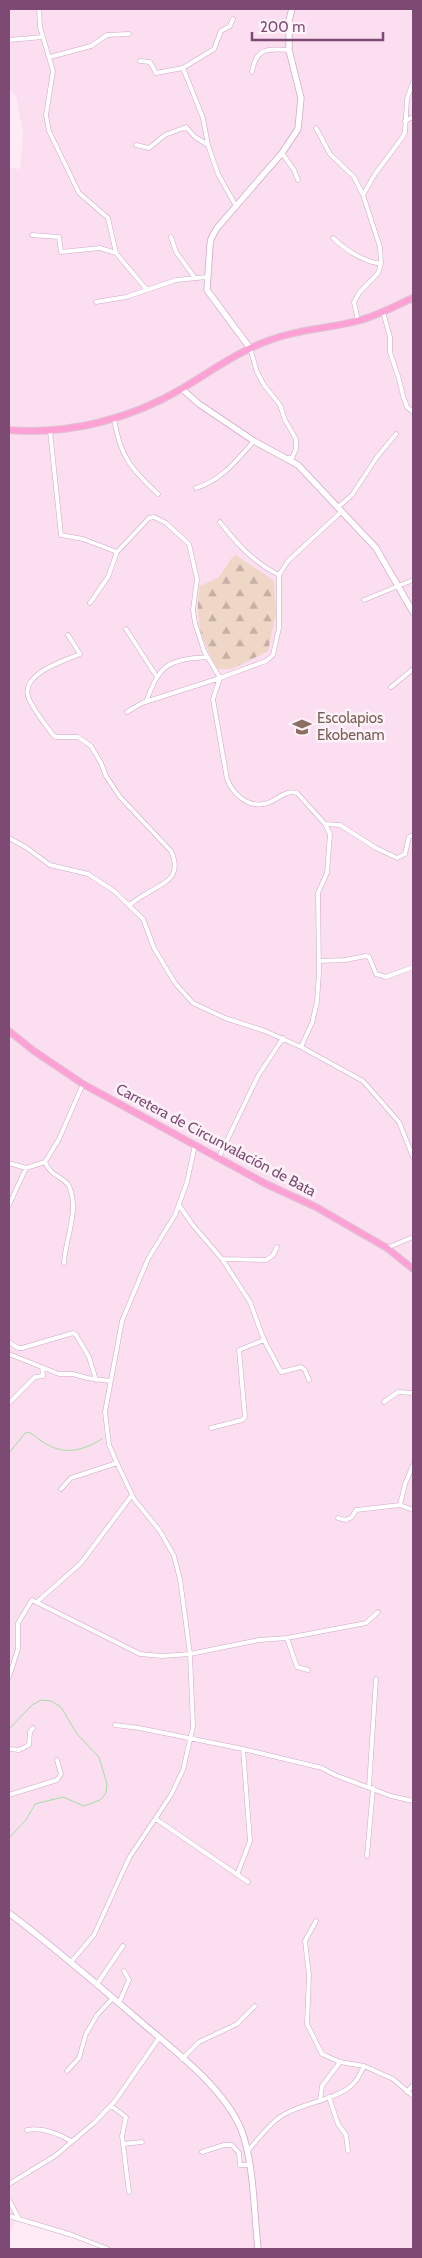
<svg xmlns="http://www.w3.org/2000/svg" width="422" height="2258" font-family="Cabin,sans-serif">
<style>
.residential{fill:#fcdef1;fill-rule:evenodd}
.forest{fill:url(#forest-firs)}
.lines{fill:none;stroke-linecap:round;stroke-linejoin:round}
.stream{stroke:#a3dda1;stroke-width:1}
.street-casing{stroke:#cea8c4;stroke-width:5}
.secondary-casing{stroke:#d1a7c7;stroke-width:7}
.primary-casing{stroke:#d8c9d5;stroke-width:8}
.street{stroke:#fff;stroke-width:4}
.secondary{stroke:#fff;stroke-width:5.5}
.primary{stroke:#ffa1d5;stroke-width:6}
.labels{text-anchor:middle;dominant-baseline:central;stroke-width:5;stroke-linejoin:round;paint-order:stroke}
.education-label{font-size:15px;fill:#785e54;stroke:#fff3fa;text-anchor:start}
.street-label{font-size:15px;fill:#7d4a74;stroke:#fff3fa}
</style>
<defs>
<pattern id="forest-firs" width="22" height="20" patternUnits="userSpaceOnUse" patternTransform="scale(1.25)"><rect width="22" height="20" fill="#eed7c7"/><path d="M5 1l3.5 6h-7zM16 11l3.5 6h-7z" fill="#c6b0a6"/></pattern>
</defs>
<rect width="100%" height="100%" fill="#feebf6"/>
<path class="residential" d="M9,9H413V2249H105L18,2215L9,2235V168L20,169L23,134L16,96L9,89ZM231,559L258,571L274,581L200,586L219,577Z"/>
<path class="forest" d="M236,555L274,581L276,614L268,651L232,669H218C201,641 194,618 200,586L219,577L231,559Z"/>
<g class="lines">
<path class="stream" d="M9,1453L26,1432C34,1433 37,1439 43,1442C64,1456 82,1451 102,1439
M9,1729L32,1705L41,1700L51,1701L61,1707L77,1734L99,1757L107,1784L106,1793L100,1800L84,1806L63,1797L35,1804L26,1820L9,1838"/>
<g class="street-casing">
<path id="street" d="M39,9L40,27L53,71L46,115L49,131L79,193L108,218L116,253L147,290L176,280L207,277
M233,19L230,26L221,31L214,49L183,68L203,118L208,145L218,174L236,206
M9,40L43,37
M50,57L91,46L107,35L129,34
M140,61L150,62L156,73L183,68
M252,72C256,47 268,49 289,50
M405,121L413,117
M316,128L330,154L354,177L363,195L380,247L381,264L378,273L359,293L354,302L358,321
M136,145L149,148L165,135L186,127L195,137L208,145
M282,153L294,170L298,180
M363,195L375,174L402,138L405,132L407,99L413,82
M32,235L59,237L61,252L100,248L116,253
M171,237L176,252L195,278
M333,238C347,251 362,261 381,264
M96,302L126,297L147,290
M383,312L390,337V352L399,379L403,396L407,407L413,412
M250,348L257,372L264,385L280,405L285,420L296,439V449L292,458H287
M114,419C120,456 131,469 158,494
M50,431L61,535L83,539L117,552
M196,488C222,480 236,461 254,441
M337,508L352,495L377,457L396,434
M220,522C237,544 253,562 279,575
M364,600L413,580
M90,603L108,577L117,552L149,518L154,517L166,523L189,544L197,579L193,610L195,623L204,651L220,678L142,703L127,712
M126,629L157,677
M68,635L80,654C64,661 22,673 28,696C31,707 46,725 53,735L56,737H78L91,746L101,763L106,776L120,797L171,851C183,878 165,882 146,894C140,897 135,901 129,905
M391,687L413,669
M146,702C160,664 167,660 207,657
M325,824L340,825L376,848L397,858L405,854L409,837L413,835
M9,838L27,848L50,865L88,874L114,891L143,919L154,948L175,983L193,1003L225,1018L265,1031L301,1047L363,1081L399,1122L413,1157
M319,961L345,960L366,956L369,957L376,974L386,977L413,967
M301,1047L312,1023L317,1002L319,972L318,893L327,873L330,834L325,824L297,793C285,789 276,802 264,804C247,807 233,794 227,779L213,699L220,678L266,661L273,655L279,628V575L288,561L341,512
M219,1157L258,1076L283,1038
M45,1162C51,1177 63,1176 69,1186C80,1210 65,1239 64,1263
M9,1163L26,1168L45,1162L59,1139L83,1084
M9,1205L26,1168
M179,1205L192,1224L222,1259L250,1302L264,1340L281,1372L301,1367L305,1370L309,1380
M387,1248L413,1237
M222,1259L266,1260L273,1255L277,1247
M9,1342L18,1348H22L73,1333L76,1335L89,1357L96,1380
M9,1354L59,1374H73L87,1378L110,1381
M384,1402L398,1392L413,1393
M9,1403L35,1377L43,1376L42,1367
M211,1428L242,1420L245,1417L239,1350L264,1340
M61,1489L71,1478L117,1463
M400,1505L405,1484L413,1465
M338,1518L346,1520L352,1517L356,1510L400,1505L413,1510
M37,1602L81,1563L132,1495
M287,1638L297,1667L308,1670
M9,1677L18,1649V1623L32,1600L140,1654L162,1656L190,1654L259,1640L287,1638L366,1623L378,1612
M115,1725L139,1728L243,1749L322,1768L335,1775L391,1796L413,1801
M9,1749L19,1750L29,1745L30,1732L33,1728
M369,1787L376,1679
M9,1795L57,1780L61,1774L57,1760
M156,1819L248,1882
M367,1856L373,1788
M237,1875L250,1841L243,1749
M316,1921L305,1941L309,1975L307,2024L322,2054L340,2062
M71,1962L94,1935L129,1858L171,1795L183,1770L193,1727L190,1654L180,1579L174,1556L160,1531L134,1499L117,1463L109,1445L105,1412L122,1321L148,1259L175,1215L187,1182L195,1145
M97,1984L123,1946
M119,2003L129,1980L124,1971
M182,2059L199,2042L237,2024L255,2006
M67,2071L79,2058L86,2034L97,2015L113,1998
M407,2092L413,2085
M329,2097L338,2124L346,2135L348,2151
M320,2101L322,2086L340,2062L364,2066L393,2079L413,2096
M111,2106L126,2117L122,2136L129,2192
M27,2130C42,2127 59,2134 71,2141
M123,2144L142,2142
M248,2151C256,2141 269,2125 280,2117C298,2103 340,2100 354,2083C358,2079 361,2072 364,2066
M202,2152L224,2145H232L239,2153L240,2165H249
M9,2184L55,2156L95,2122L115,2101L159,2038
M9,2200L18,2217
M9,2216L72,2235L108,2249"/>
</g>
<g class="secondary-casing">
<path id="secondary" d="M250,348L207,290L210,245L211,239L217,228L282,153L298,129L301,98L289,50V20L292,9
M182,389L199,404L254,441L298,465L376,548L413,612
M9,1913C54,1947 97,1984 141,2022C175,2051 223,2087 241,2129C254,2162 254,2213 258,2249"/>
</g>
<g class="primary-casing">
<path id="primary" d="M9,430C69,435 131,419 183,388C213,370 241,349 276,338C302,329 331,328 357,321C377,316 395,306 413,298
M9,1031L34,1051L83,1084L266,1184L316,1207L387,1248L413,1269"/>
</g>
<use href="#street" class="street"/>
<use href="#secondary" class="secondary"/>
<use href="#primary" class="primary"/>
</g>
<defs>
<g id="school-bare" transform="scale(1.5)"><path d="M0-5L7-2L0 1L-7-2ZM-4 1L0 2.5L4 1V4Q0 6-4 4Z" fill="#8d6e63" stroke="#fff3fa" stroke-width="2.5" paint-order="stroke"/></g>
</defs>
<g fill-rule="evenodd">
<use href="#school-bare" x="302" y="727"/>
</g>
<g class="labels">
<g class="education-label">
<text x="317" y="718">Escolapios<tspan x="317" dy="17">Ekobenam</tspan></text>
</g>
<g class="street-label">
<text transform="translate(216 1140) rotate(28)">Carretera de Circunvalación de Bata</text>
</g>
</g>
<rect width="422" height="2258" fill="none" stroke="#7d4a74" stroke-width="20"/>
<path d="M252 32v8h131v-8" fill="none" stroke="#7d4a74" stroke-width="2.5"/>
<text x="260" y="32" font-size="15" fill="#7d4a74" stroke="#fff3fa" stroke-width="4" paint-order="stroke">200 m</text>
</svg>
